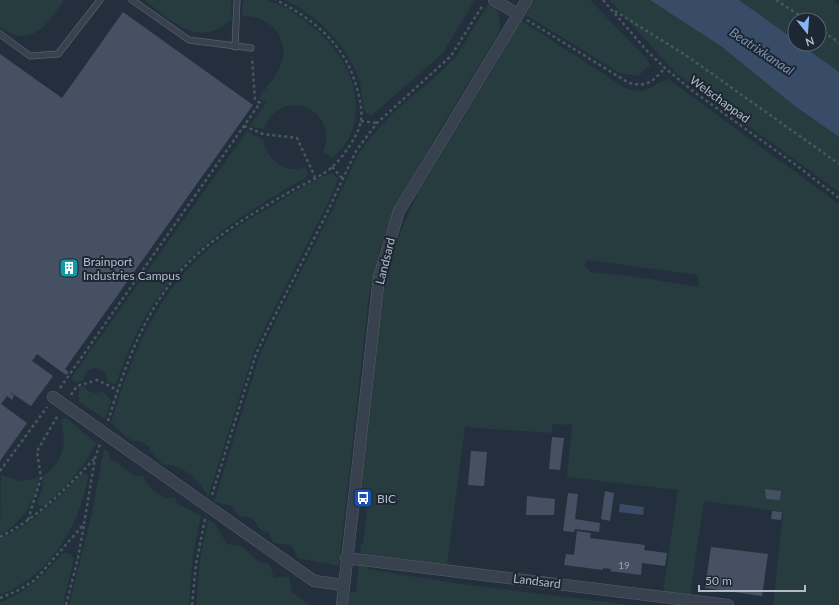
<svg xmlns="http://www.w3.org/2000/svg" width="839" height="605" font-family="Lato,sans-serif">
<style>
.green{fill:#263c3f;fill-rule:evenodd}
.water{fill:#394c67}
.building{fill:#455162}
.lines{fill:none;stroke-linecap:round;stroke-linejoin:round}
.lane-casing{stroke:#565f6c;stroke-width:7}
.street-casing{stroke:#565f6c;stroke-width:12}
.path{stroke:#44595c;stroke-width:2.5;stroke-dasharray:3 3;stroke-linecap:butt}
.lane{stroke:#38414e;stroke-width:5.5}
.street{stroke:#38414e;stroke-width:11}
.labels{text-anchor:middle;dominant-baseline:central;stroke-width:4;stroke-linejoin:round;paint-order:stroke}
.number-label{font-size:10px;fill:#98a1af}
.street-label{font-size:12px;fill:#b4bcc9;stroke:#1d2633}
.poi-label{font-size:12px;fill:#b4bcc9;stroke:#1d2633;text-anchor:start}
.water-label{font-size:13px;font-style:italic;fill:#7c92b1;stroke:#1d2633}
</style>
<rect width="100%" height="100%" fill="#242f3e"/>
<path class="green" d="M0,0H64C47,24 32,50 0,27Z
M144,0H231L232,20C227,23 222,27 216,30C189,41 165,15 144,0Z
M243,0C250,0 260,0 267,0C278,3 288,9 297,15C334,40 366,81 353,128C350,140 341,150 332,158L323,152C341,108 279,85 264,129L250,126L266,103L259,98C266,87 277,76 281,64C291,38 268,14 242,16Z
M285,0H475L442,54L372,115L365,112C362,101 362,89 359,79C347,45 317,15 285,0Z
M535,0H590L647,59L650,65L638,76L620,73L526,15Z
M609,0H650L722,47L796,107L839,137V192L676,73Z
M739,0H833L839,5V72L800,44H819V20H795V40Z
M489,3C501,9 500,19 500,31L440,129L394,209L380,249L369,294L339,566L298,558L291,545L273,543L269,533L261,530L252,518L239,516L231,506L214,502L259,357L276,320L333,209L358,154L372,136L393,113L441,72L456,56Z
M522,21L625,88C647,96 648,86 668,79L839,204V605H773L783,512L704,501L690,595L663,592L678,490L567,477L572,425L553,424L551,433L465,427L447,565L360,553L361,544H363L369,494L361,492L383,295L395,245L418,192ZM588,260L698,275L699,287L638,277L590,272L584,265Z
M247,131L263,140C267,159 285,175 305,167L308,176C209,234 155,270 116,384L108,382L105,372L94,368L87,371L83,380L76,383L71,378Z
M332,173L338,179L332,195L269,319L254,352L208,497C200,481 182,463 163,465L150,451V447L140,441H132L111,423C131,357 156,293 210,248C228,232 249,219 270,207C290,195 310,181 332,173Z
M84,386C89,393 96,395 103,391L111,401L105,419L79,402V388Z
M66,418L96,443C85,468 64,488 44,506H39L37,503L42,489L43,476C64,462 67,443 61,420Z
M104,449L109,452V458L137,477L143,475C147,488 155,492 167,499L173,497L176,498V503L201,516L193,554L189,605H69L92,513Z
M82,473L87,474L88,476C81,525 48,577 0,595V539C33,523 58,500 82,473Z
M1,475L21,481L39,478C35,503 22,522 0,535Z
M208,520L215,524L227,544L241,546L258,561L270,565L274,578L289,576L292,593L310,605H196L200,559Z
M63,553L70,554L74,559L63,605H0V602C28,592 44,574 63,553Z
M359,561L368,562L367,569L460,584L631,605H349L350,592H356Z"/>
<path class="water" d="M650,0H739L795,40V44H800L839,72V137L796,107L722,47Z
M620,504L644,507L643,515L619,512Z"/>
<path class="building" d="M123,12L253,105L65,369L69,372L66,375L37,354L32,361L53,376L31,406L10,392L14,396L12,400L7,396L1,404L27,423L0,461V54L62,98Z
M552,437L564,438L560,470L549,469Z
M471,451L487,452L484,486L468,485Z
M765,489L781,491L780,500L766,499Z
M605,491L614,493L610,521L601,519Z
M568,493L578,494L575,519L600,523L599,532L575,529L574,532L563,531Z
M527,496L555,499L554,515H526Z
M772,511L782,512L781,520L771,519Z
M577,531L591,533L590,538L645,545L644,550L667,553L665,566L642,563L641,575L610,571L611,569L603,568V570L564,565L566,554L574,555Z
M711,547L768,554L762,596L705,588Z"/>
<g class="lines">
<g class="lane-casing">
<path id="lane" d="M132,0L189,40L251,48
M0,34L30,56L58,54L100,0
M235,47L237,0"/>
</g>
<g class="street-casing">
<path id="street" d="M494,0L518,14
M53,397L314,581L344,585
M346,558L728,605
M342,605L379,277L399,211L527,0"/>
</g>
<path class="path" d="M603,0L648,52L665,68L694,92L796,165L839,198
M776,0L807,20
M615,11L687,56L839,164
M527,20L629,83C648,87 652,82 665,68
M819,28L839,43
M361,121L377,123
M244,126L263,134L297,138L315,177
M332,167L342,178
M60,388L260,103L255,99L252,57
M71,395L77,386L97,380L118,390
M108,421C124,369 142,317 177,275C208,239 250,215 291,191C303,184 323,176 332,167C344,156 358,136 361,121C363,108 358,91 354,79C342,42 310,17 276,0
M0,471L47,407
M212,495L256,354L266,333L324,219L356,151L377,123L451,56L483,5
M28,520L41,478L37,451L58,415
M0,537C37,518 66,489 94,459
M0,598L17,591L35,580L84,524L95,458L100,444
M66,605L78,558L84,525
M192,605L196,564L205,519"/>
<use href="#lane" class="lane"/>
<use href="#street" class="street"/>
</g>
<defs>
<g id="building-square" transform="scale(1)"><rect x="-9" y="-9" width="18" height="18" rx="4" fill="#0f9aa8" stroke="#1d2633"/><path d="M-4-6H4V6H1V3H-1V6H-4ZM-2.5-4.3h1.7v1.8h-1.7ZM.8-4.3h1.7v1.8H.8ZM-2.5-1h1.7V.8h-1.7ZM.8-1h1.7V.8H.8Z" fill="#fff"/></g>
<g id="bus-square" transform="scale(1)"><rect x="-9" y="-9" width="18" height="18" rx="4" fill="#1a4fb4" stroke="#1d2633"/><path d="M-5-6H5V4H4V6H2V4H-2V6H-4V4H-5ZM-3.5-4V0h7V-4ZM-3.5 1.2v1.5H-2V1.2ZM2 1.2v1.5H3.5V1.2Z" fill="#fff"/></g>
</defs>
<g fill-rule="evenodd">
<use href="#building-square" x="69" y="268"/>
<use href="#bus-square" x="363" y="498"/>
</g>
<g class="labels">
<g class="number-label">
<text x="624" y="565">19</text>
</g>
<g class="street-label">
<text transform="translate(720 99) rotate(36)">Welschappad</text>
<text transform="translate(385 261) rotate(-76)">Landsard</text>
<text transform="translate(537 581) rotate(7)">Landsard</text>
</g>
<g class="poi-label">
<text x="83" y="261">Brainport<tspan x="83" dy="14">Industries Campus</tspan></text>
<text x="377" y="498">BIC</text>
</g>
<g class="water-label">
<text transform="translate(762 51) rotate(34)">Beatrixkanaal</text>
</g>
</g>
<g transform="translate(807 32) rotate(163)"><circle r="19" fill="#1d2633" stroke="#59626f"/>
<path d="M0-3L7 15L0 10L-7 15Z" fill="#8ab4f8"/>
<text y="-6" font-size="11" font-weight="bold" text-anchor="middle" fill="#b4bcc9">N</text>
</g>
<path d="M699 585v6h106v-6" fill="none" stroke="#b4bcc9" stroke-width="2"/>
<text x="705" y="585" font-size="12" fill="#b4bcc9" stroke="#1d2633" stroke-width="3" paint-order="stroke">50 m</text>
</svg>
